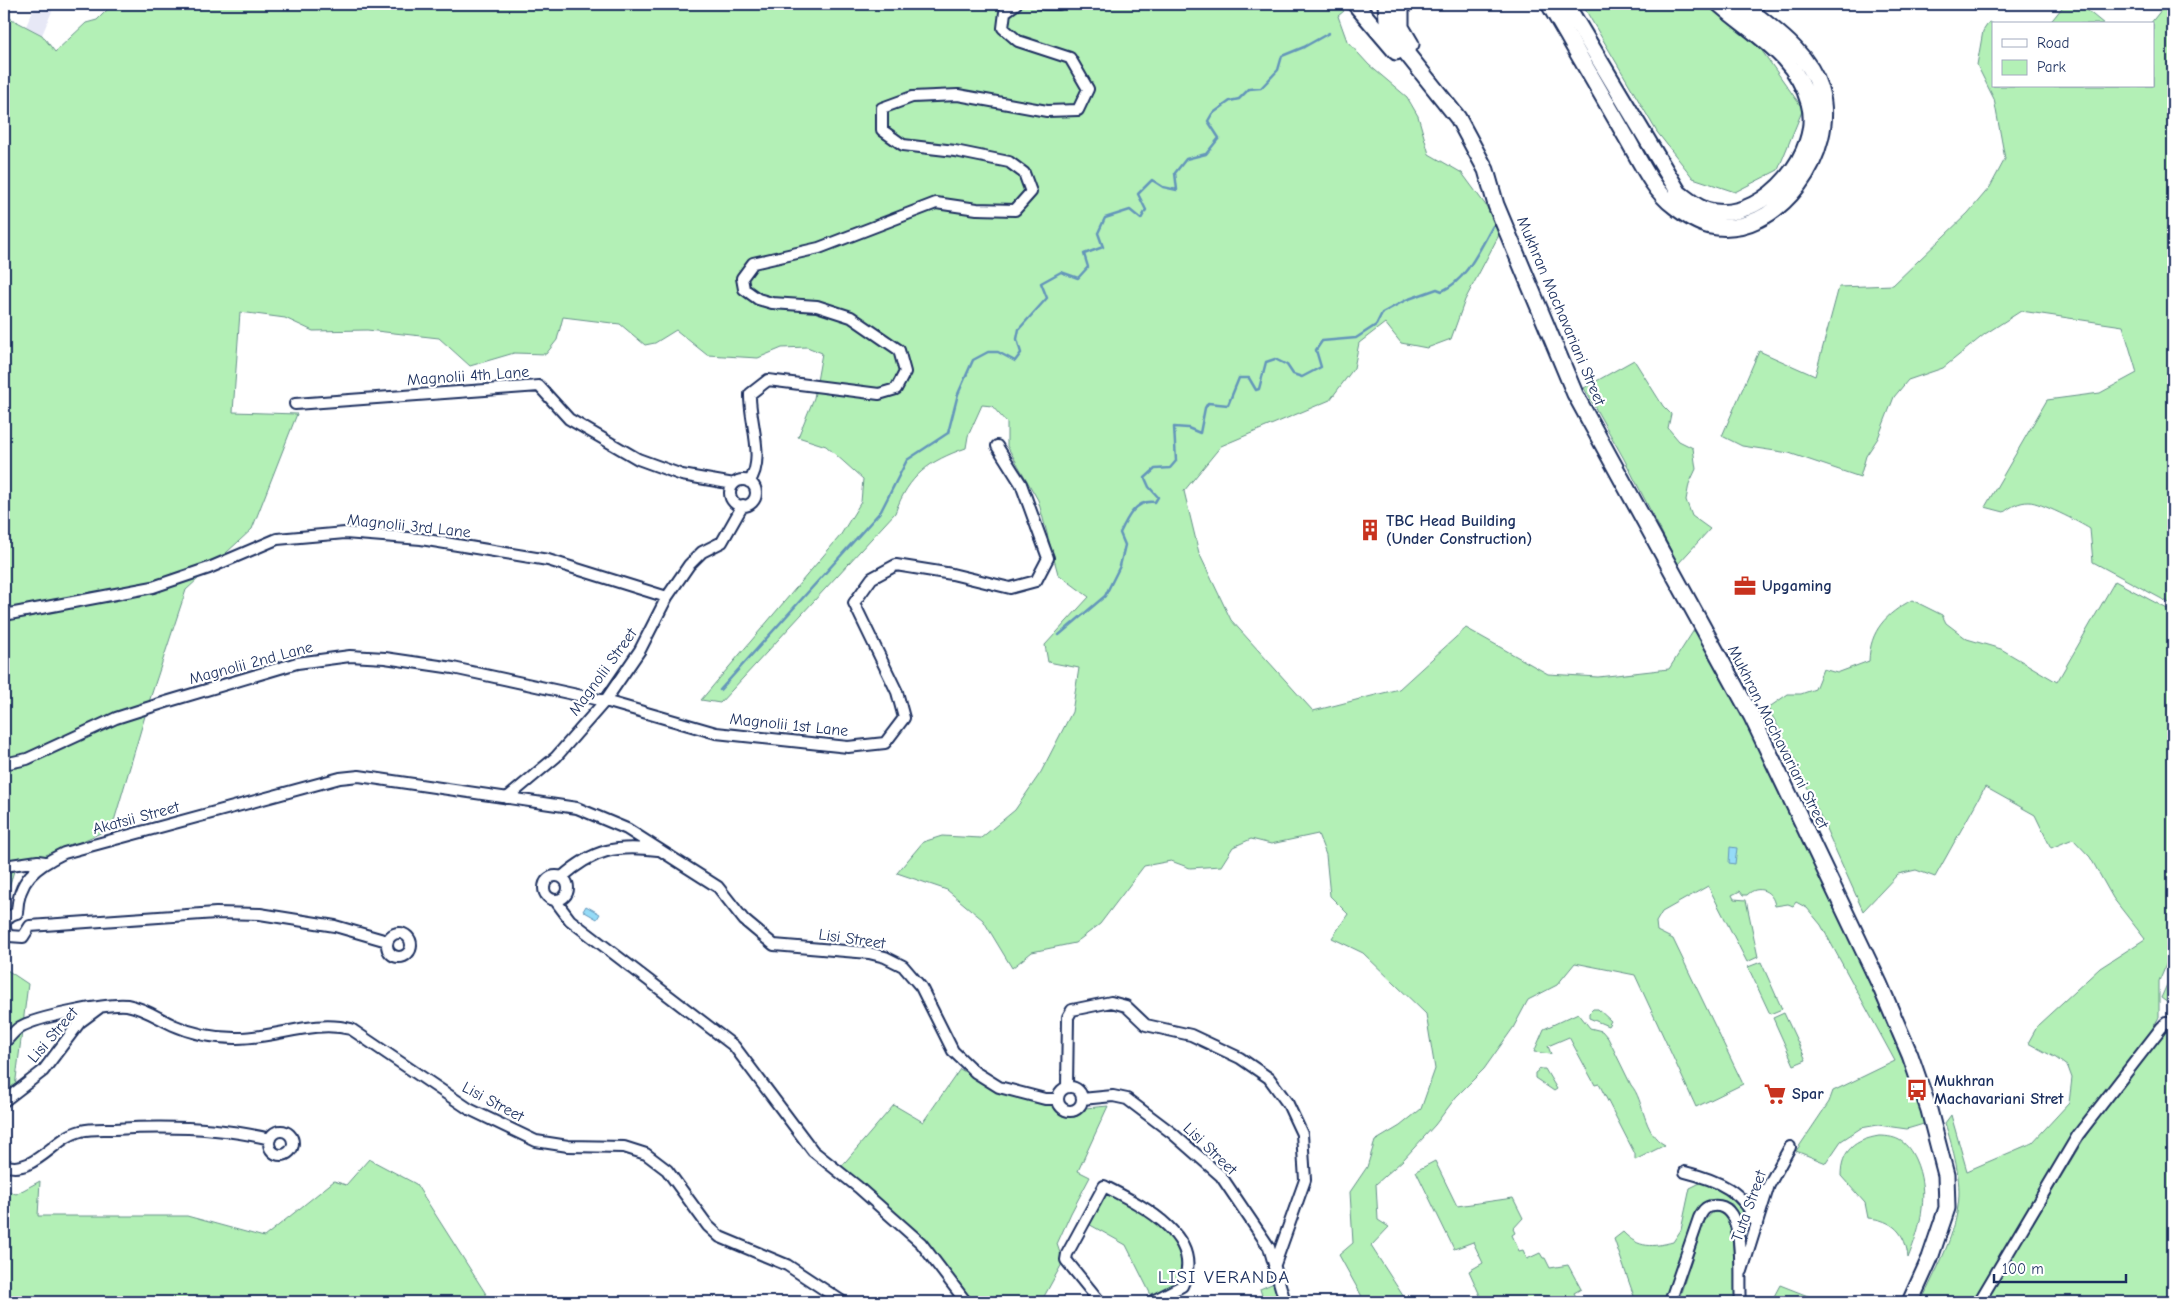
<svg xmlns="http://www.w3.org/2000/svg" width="2177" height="1306" font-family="'Comic Neue',sans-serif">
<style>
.built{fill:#e7e8f6}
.green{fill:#b3f0b6;stroke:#67908a}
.water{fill:#95dbf7;stroke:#6496ba}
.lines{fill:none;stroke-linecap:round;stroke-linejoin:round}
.stream{stroke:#6496ba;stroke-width:2.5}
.street-casing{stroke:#1b2f5e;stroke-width:14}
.secondary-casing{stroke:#1b2f5e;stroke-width:19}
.street{stroke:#fff;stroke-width:10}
.secondary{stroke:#fff;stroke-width:15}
.labels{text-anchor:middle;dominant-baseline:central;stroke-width:4.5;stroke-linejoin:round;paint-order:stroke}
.street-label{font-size:16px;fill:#1b2f5e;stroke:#fff}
.poi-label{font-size:16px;font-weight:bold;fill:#1b2f5e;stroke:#fff;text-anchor:start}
.quarter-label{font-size:19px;letter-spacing:1px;fill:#1b2f5e;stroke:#fff}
</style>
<rect width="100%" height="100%" fill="#fff"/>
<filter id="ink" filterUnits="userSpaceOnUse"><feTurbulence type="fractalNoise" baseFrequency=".02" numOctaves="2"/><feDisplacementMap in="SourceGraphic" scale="10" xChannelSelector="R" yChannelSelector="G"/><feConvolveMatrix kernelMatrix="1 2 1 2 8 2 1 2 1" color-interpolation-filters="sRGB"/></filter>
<g filter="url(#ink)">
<path class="built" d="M36,4H55L42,35L26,26Z"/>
<path class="green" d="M113,4H1338L1344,11L1338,16L1347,41L1369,65L1407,97L1418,116L1429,154L1462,173L1487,207L1499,235L1465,300L1451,339L1427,348L1401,343L1385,323L1359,343L1354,368L1330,400L1221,446L1184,491L1199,553L1231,620L1313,711L1399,689L1466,628L1548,674L1598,677L1669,669L1694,630C1745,704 1780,788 1817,869C1856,953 1895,1037 1927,1123L1907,1129L1878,1125L1861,1128L1841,1141L1826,1163L1796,1151L1829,1102L1833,1091L1895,1061L1821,925L1807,908L1796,902L1793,906L1788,904L1775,906C1773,891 1758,884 1747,895H1743L1740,891L1732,895L1734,899L1746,900L1758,957L1747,962L1708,886L1662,912L1656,922L1657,931L1673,939L1743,1084L1696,1107L1635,975L1575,963L1557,985L1528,1000L1513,1028L1484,1069L1456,1097L1435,1125L1403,1160L1376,1184L1378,1220L1389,1227L1371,1246L1407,1302H1365L1339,1255L1353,1243L1350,1192L1367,1167L1375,1141L1400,1126L1421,1109L1435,1069L1426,1014L1363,953L1332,938L1348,914L1330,896L1326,855L1318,834L1271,844L1251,839L1233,847L1221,866L1190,868L1171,861L1144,866L1100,924L1075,943L1032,952L1012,968L983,920L947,890L897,873L923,842L942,836L981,838L1015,810L1041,772L1072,712L1079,668L1048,662L1045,645L1089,597L1058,574L1038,500L1007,446V423L992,406L982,405L968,436L966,448C929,461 909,475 895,513L720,703L701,700L840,536L861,502L863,479L826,446L798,437L814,398L822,353L807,347L782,348L758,358L707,355L676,330L655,343L645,345L620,324L563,317L557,340L546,354L514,353L470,366L439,338L367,330L313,331L285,318L240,312L233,412L297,414L252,529L186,590L150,699L112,828L14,871L4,903V15L42,35L55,52L86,23L97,20Z
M1582,4H1713L1760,48L1803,109L1778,170L1735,192L1693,178L1657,132Z
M2065,4L2082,6L2104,24H2049Z
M2166,4H2173V605L2093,562L2090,529C2079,522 2040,502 2029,502C2019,502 2012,506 2004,512L1985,507L2047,400L2100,393L2137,373L2123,326L2021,311L1985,334L1943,368L1908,380L1894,397L1878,438L1866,456L1860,477L1789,453L1742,446L1722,436L1759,351L1815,376L1839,287L1893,285L1968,213L1990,187L2005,159L1994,99L1977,65L1983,31L1989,22L1993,24V86H2153V24H2150Z
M1634,360L1663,406L1671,414L1668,428L1679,441L1693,448L1696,469L1689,484L1686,500L1692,516L1710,529L1678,564L1624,459L1584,388Z
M2115,581L2173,612V948L2159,981V1017L2149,1035L2076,1130L1998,1258L1975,1302H1921C1935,1272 1954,1239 1958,1206C1962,1180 1953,1148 1945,1123L1951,1115L1967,1171L2032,1143L2069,1103L2072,1078L2068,1067L2056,1058L2028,1043L2038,1025L2100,968L2145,939L2113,898L2090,857L2073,839L2051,848L2035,815L1985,787L1935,877L1916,870L1898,874L1863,911L1791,751L1768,708L1788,694H1801L1815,689L1823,669L1837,673L1869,661C1870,630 1886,614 1912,600L1942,615L1946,623L1967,639L2001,649L2057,682Z
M1761,962L1782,1009L1770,1014L1748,967Z
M4,968L28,984L15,1087L4,1090Z
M2173,971V1005L2172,1006L2161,998Z
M1593,1009H1598L1611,1021L1608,1026L1589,1018V1013Z
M1578,1013L1590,1028L1602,1031L1608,1038L1631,1085C1645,1101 1642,1133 1665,1145L1635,1160V1154L1599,1084L1595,1085L1569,1037L1548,1046L1551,1054L1534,1052L1544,1029Z
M1784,1013L1806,1060L1794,1065L1773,1018Z
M2173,1026V1302H1985L2090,1129L2132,1075L2145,1051L2162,1033Z
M960,1069L1002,1093L1052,1106L1059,1114L1075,1117L1085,1108L1108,1106L1078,1171L1090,1177L1071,1213L1057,1244L1063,1262L1041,1302H972L923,1236L840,1168L894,1105L923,1122Z
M1540,1069H1545L1557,1089L1554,1091L1535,1078V1073Z
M1879,1136C1898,1136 1907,1142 1915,1159C1930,1192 1921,1226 1908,1258C1906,1233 1893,1220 1868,1218L1865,1203L1841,1176C1841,1150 1855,1140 1879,1136Z
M369,1159L416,1184L491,1302H4V1189L16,1194L40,1181L38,1216H187L264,1237L334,1181L346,1185Z
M1435,1161L1457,1206L1513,1198L1523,1218L1513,1229L1515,1233L1512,1235L1519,1251L1523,1250L1527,1259L1540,1253L1543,1258H1545L1550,1268L1568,1265L1581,1289L1574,1293L1579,1302H1483L1469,1271L1483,1263L1473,1242L1454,1249L1416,1171Z
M1700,1183C1727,1187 1729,1189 1745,1211L1740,1219L1732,1204C1716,1199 1707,1200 1695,1211L1667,1302H1636L1614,1239L1623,1232C1639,1249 1653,1247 1673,1242L1681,1230L1690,1188Z
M1104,1186L1149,1210L1185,1252L1182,1286L1154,1301L1126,1245L1085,1222Z
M1721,1211L1731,1222L1737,1302H1678L1704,1222L1712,1213Z
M1274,1283L1281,1302H1264L1260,1289Z
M1780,1285L1813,1298L1811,1302H1771Z"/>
<path class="water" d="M1730,847L1737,848L1735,864L1729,863Z
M586,906L600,914L597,919L583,911Z"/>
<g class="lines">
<path class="stream" d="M1059,635L1105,596L1120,566L1125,545L1120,533C1127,518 1136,499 1155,502L1158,497L1149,487L1145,478L1155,469L1170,468L1176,461L1174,427L1188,428L1200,433L1205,408L1208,403L1228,405L1239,378H1249L1256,390L1259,389L1266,362L1275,359L1287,365L1293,374L1302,377L1321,367L1316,350L1322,341L1356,338L1376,325L1382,313L1406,300L1437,289L1442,291C1467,280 1480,248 1493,226
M720,690L881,511L907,460L948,433L958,394L973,360L988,352H998L1015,361L1021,353L1017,339L1019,329L1047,298L1041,283L1061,272L1078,278L1088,267L1084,254L1103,247L1098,233L1105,218L1130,210L1141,219L1146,210L1138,194L1152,180L1163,187L1177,190L1175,173L1186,159L1206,154L1219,138L1208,121L1212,114L1230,101L1239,99L1249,89L1261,88L1278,70L1282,56L1304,47L1329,33"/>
<g class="street-casing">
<path id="street" d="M1043,4H1059
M295,404L539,386L569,419L638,459L682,475L734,484
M730 493a13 13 0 1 1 26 0a13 13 0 1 1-26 0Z
M749,482C766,460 749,420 750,394L768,380L879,394L896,389L905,372L899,350L851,317L817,306L772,303L758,299L744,289L742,278L753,263L819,248L936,203L977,209L1015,210L1031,192L1024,173L1009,162L955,151L903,145L882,130V108L912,97L958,95L1047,111L1078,110L1088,89L1070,58L1018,41L1003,28L1005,12L1016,4
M4,615L153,587L209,568L277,539L345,533L421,539L548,560L667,597
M4,764L27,759L116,718L166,702L297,663L350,656L385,658L453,668L605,701L716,733L848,747L885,743L904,718L897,692L854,603L872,578L896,565L952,574L1010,588L1036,581L1048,558L1021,484L997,446
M507,798L556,757L605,701L640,650L667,597L689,565L702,552L722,542L743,505
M4,866L38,861L45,862
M544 888a12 12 0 1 1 24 0a12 12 0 1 1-24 0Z
M562,877C594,849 616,845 658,850
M555,900L570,920L734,1046L813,1151L858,1187L921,1243L966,1302
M17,913C18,880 35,867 64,853L340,778L359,776L577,808L627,829L718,887L744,920L774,945L869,953L885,957L903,966L921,987L953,1051L975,1072L999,1087L1045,1099H1058
M17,913C5,916 1,927 9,936L23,937L30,926
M30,926L216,913L260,914L335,926L387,941
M387 945a12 12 0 1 1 24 0a12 12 0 1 1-24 0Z
M4,1043C9,1038 14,1031 20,1027C37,1017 108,1003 127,1005C144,1008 158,1018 173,1025C193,1034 212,1038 235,1038C274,1039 313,1019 351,1029L469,1109L536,1141L568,1146L624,1147L646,1154L667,1170L708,1226L720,1237L787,1265L843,1302
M1058 1099a12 12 0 1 1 24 0a12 12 0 1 1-24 0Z
M1067,1087L1068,1017L1072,1010L1111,1002L1126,1006L1146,1025L1191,1035L1240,1058L1269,1078L1288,1104L1302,1134L1305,1180L1274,1267
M1082,1099L1113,1096L1127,1099L1172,1133L1221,1176L1269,1247L1285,1302
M4,1101L43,1071L80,1022L99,1008
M269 1143a12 12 0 1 1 24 0a12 12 0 1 1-24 0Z
M4,1165C34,1176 54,1137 81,1131C91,1128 104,1129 115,1129C166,1126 220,1127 270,1139
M1685,1172C1717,1180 1745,1191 1757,1225
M1737,1232L1767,1188
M1742,1271L1769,1185L1790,1147
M1100,1302L1066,1260L1067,1254L1104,1186C1139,1204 1207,1236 1182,1286L1151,1302
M1670,1302L1699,1218C1702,1212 1705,1206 1713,1206C1749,1202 1738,1280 1741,1302
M1979,1302L2078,1135L2161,1028L2166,1023L2173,1024"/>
</g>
<g class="secondary-casing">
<path id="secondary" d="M1355,4L1396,52
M1386,4L1387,20L1396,40L1458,118L1486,170L1496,205L1575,394L1752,717L1879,983L1910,1055L1929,1110L1946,1175L1947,1208L1930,1258L1910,1302
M1401,4V27L1411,44
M1549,4C1574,47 1600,91 1625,135C1638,157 1653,191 1674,206C1684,214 1697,223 1710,226C1779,240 1839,150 1820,89C1808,51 1771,28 1742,4
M1566,4L1679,193C1690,201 1701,211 1715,212C1766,219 1823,151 1809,103C1796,55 1754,35 1719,4"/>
</g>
<use href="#street" class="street"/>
<use href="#secondary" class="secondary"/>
</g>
</g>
<defs>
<g id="building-bare" transform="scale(1.725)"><path d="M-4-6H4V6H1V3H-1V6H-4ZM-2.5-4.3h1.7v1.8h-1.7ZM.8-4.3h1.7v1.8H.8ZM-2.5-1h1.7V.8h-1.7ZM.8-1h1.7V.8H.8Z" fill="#c8321e" stroke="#fff" stroke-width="2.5" paint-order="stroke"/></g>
<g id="office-bare" transform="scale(1.725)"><path d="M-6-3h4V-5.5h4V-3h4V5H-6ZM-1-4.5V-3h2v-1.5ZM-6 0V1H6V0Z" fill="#c8321e" stroke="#fff" stroke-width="2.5" paint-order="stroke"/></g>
<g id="bus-bare" transform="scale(1.725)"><path d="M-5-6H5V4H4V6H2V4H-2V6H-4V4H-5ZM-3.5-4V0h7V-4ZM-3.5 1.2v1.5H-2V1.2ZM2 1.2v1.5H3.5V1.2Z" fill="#c8321e" stroke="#fff" stroke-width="2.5" paint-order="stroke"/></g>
<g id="supermarket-bare" transform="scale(1.725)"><path d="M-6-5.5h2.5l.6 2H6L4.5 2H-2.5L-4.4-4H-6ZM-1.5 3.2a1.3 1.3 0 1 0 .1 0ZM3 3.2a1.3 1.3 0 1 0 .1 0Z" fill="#c8321e" stroke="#fff" stroke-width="2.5" paint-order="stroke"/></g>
</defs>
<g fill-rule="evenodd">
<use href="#building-bare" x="1370" y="530"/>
<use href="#office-bare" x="1745" y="586"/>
<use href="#bus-bare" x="1917" y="1090"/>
<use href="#supermarket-bare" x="1775" y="1094"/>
</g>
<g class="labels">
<g class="street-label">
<text transform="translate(1561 311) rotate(67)">Mukhran Machavariani Street</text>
<text transform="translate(468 376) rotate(-4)">Magnolii 4th Lane</text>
<text transform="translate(409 526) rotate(6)">Magnolii 3rd Lane</text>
<text transform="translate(251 663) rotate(-15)">Magnolii 2nd Lane</text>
<text transform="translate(603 672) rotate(-54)">Magnolii Street</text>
<text transform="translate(789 725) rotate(6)">Magnolii 1st Lane</text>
<text transform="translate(1778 737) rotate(63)">Mukhran Machavariani Street</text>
<text transform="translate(136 818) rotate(-15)">Akatsii Street</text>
<text transform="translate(852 939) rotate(8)">Lisi Street</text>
<text transform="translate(53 1035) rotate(-49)">Lisi Street</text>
<text transform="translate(493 1102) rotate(28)">Lisi Street</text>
<text transform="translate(1210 1149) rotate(44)">Lisi Street</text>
<text transform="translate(1749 1206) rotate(-70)">Tuta Street</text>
</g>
<g class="poi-label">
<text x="1386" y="521">TBC Head Building<tspan x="1386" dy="18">(Under Construction)</tspan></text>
<text x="1762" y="586">Upgaming</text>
<text x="1934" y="1081">Mukhran<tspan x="1934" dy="18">Machavariani Stret</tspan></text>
<text x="1792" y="1094">Spar</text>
</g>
<g class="quarter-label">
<text x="1224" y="1277">LISI VERANDA</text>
</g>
</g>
<rect width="2177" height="1306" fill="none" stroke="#fff" stroke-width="20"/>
<rect x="10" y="10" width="2157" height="1286" fill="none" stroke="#1b2f5e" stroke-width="2" filter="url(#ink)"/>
<rect x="1992" y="22" width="162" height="65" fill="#ffffff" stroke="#a4acbf"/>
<rect x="2002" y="39" width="25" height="8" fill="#ffffff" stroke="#a4acbf"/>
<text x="2037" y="48" font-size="15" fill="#1b2f5e">Road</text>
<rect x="2002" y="60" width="25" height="15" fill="#b3f0b6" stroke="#a4acbf"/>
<text x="2037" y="72" font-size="15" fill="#1b2f5e">Park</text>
<path d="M1994 1274v8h132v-8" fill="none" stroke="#1b2f5e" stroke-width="2.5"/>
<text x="2002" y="1274" font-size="15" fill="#1b2f5e" stroke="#ffffff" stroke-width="4" paint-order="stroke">100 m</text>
</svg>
